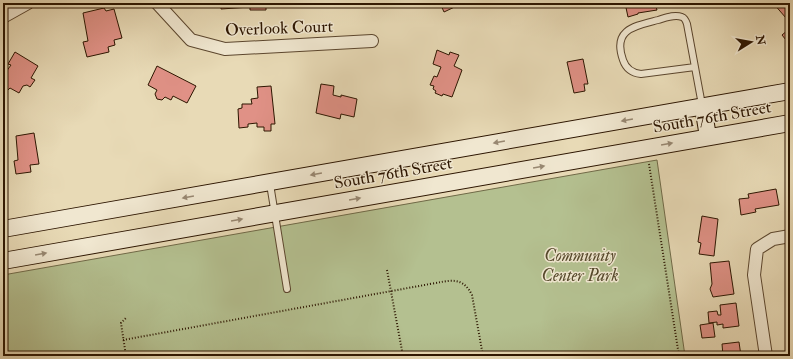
<svg xmlns="http://www.w3.org/2000/svg" width="793" height="359" font-family="'IM FELL Double Pica',serif">
<style>
.green{fill:#b4c090;stroke:#706a48}
.building{fill:#e09186;stroke:#2c1500}
.lines{fill:none;stroke-linecap:round;stroke-linejoin:round}
.lane-casing{stroke:#5b462e;stroke-width:8}
.street-casing{stroke:#5b462e;stroke-width:14}
.secondary-casing{stroke:#2c1500;stroke-width:18}
.path{stroke:#2c1500;stroke-width:2;stroke-dasharray:1 2;stroke-linecap:butt}
.lane{stroke:#f0e7d0;stroke-width:6}
.street{stroke:#f0e7d0;stroke-width:12}
.secondary{stroke:#f0e7d0;stroke-width:16}
.oneway{fill:#988872}
.labels{text-anchor:middle;dominant-baseline:central;stroke-width:3;stroke-linejoin:round;paint-order:stroke}
.street-label{font-size:17px;fill:#2c1500;stroke:#f0e7d0}
.park-label{font-size:17px;font-style:italic;fill:#55482b;stroke:#f0e7d0}
</style>
<rect width="100%" height="100%" fill="#e8dab6"/>
<filter id="stains"><feTurbulence type="fractalNoise" baseFrequency=".005" numOctaves="4"/><feColorMatrix values="0 0 0 0 .2 0 0 0 0 .09 0 0 0 0 .02 0 0 0 .5 -.17"/></filter>
<radialGradient id="worn" r=".72"><stop offset=".6" stop-color="#630" stop-opacity="0"/><stop offset="1" stop-color="#630" stop-opacity=".3"/></radialGradient>
<path class="green" d="M657,160L685,356H3V275Z"/>
<path class="building" d="M221,3H266V10H250V7L221,9Z
M440,3H463L444,12Z
M625,3H655L657,10L638,13V14L628,17Z
M773,3H790V25L786,18Z
M104,8L106,11L114,9L122,38L114,40L115,45L108,47L109,52L87,57L83,42L88,41L83,13Z
M788,30L790,37L786,40L782,35Z
M437,50L449,55L450,52L459,55L454,66L462,70L452,97L443,94L442,96L435,93L436,91L433,89L434,86L430,85L434,76L437,77L441,67L433,64Z
M15,52L38,66L31,78L35,80L30,87L27,85L23,86L19,93L10,88L8,90L3,86V76L11,65L8,64Z
M583,59L588,84H584L585,91L574,93L567,62Z
M157,66L196,86L187,103L173,96L171,100L165,97L162,100L157,99L155,94L157,90L148,85Z
M321,84L334,86L333,95L341,97V95L357,99L354,117L341,114L340,119L316,113Z
M271,86L275,124H271V131H264V127H257V123L248,124V127L239,128L238,109L242,108V104H252L251,99L258,98L257,87Z
M34,133L39,164L30,165L31,172L16,174L14,161L18,160L16,136Z
M790,187V209H789L786,188Z
M776,189L779,205L755,209L756,212L741,215L739,199L749,198L748,194Z
M702,216L718,219L714,256L699,254L701,243L698,242Z
M729,261L734,294L713,297L710,289L712,284L710,263Z
M736,303L739,326L723,328V324L717,325V322L709,323L708,312L717,311L718,315H721L720,305Z
M713,323L715,337L702,338L700,325Z
M739,342L741,356H723L722,344Z"/>
<g class="lines">
<g class="lane-casing">
<path id="lane" d="M695,67L641,74C632,73 626,69 623,60C612,29 635,26 658,20C665,18 674,14 682,17C685,18 686,21 687,24L702,105
M270,184L287,289"/>
</g>
<g class="street-casing">
<path id="street" d="M157,3L191,40L225,49L372,41
M3,17L28,3
M766,356L754,275L757,249L773,239L790,236"/>
</g>
<g class="secondary-casing">
<path id="secondary" d="M703,106L708,137
M3,229L790,91
M3,261L790,123"/>
</g>
<path class="path" d="M649,164L679,356
M387,270L403,356
M123,340L430,284C449,281 462,275 472,295L483,356
M126,356L121,323L126,318"/>
<use href="#lane" class="lane"/>
<use href="#street" class="street"/>
<use href="#secondary" class="secondary"/>
</g>
<defs><path id="oneway-solid" d="M-6-.8H1V-3.2L6.5 0L1 3.2V.8H-6Z"/></defs>
<g class="oneway">
<use href="#oneway-solid" transform="translate(627 120) rotate(170)"/>
<use href="#oneway-solid" transform="translate(499 142) rotate(170)"/>
<use href="#oneway-solid" transform="translate(667 144) rotate(-10)"/>
<use href="#oneway-solid" transform="translate(539 167) rotate(-10)"/>
<use href="#oneway-solid" transform="translate(316 174) rotate(170)"/>
<use href="#oneway-solid" transform="translate(188 197) rotate(170)"/>
<use href="#oneway-solid" transform="translate(355 199) rotate(-10)"/>
<use href="#oneway-solid" transform="translate(237 220) rotate(-10)"/>
<use href="#oneway-solid" transform="translate(41 254) rotate(-10)"/>
</g>
<g class="labels">
<g class="street-label">
<text transform="translate(279 28) rotate(-2)">Overlook Court</text>
<text transform="translate(712 117) rotate(-10)">South 76th Street</text>
<text transform="translate(393 173) rotate(-10)">South 76th Street</text>
</g>
<g class="park-label">
<text x="580" y="255">Community<tspan x="580" dy="20">Center Park</tspan></text>
</g>
</g>
<rect width="793" height="359" fill="none" stroke="#e8dab6" stroke-width="16"/>
<rect x="4" y="4" width="785" height="351" fill="none" stroke="#2c1500" stroke-width="2"/>
<rect x="8" y="8" width="777" height="343" fill="none" stroke="#2c1500"/>
<g transform="translate(751 42) rotate(79)" stroke="#f0e7d0" stroke-width="3" paint-order="stroke">
<path d="M0-3L7 15L0 10L-7 15Z" fill="#2c1500"/>
<text y="-6" font-size="11" font-weight="bold" text-anchor="middle" fill="#2c1500">N</text>
</g>
<rect width="100%" height="100%" filter="url(#stains)"/>
<rect width="100%" height="100%" fill="url(#worn)"/>
</svg>
